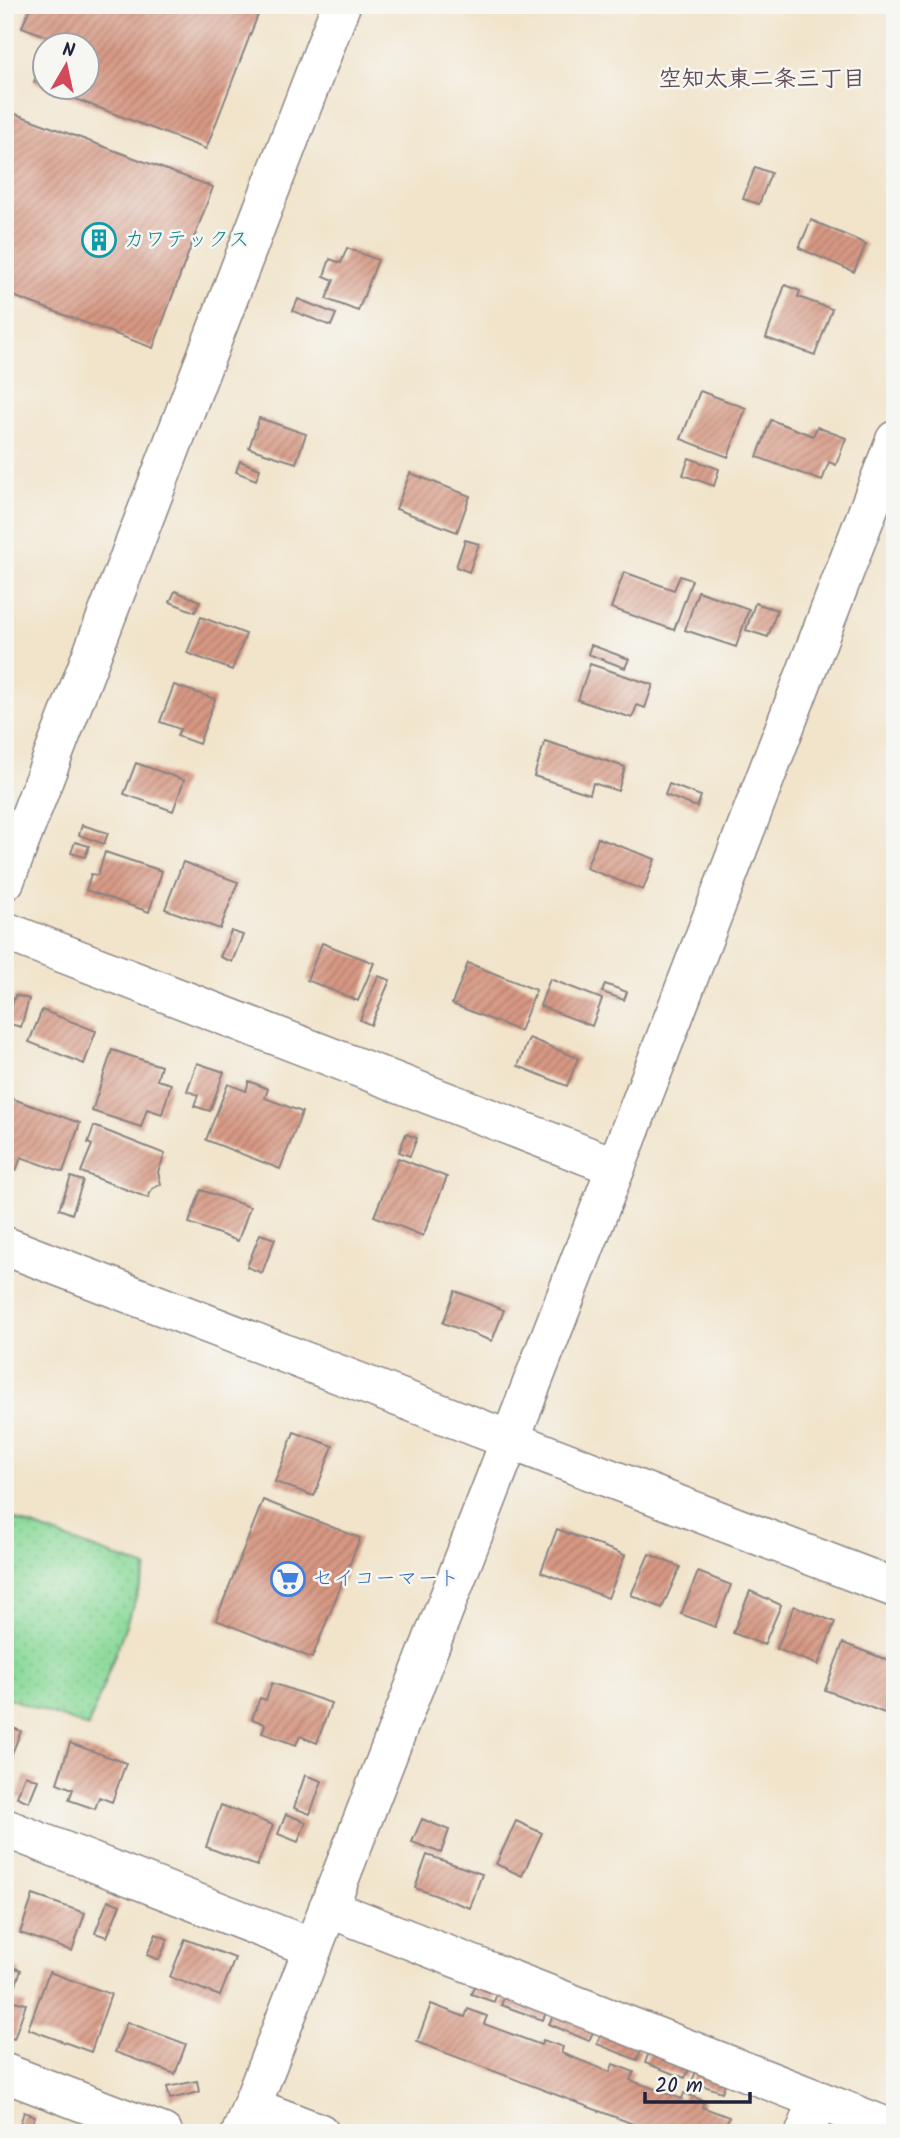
<svg xmlns="http://www.w3.org/2000/svg" width="900" height="2138" font-family="Kalam,'Klee One',sans-serif">
<style>
.grass{fill:url(#grass-dots);stroke:#567e6a;stroke-width:2}
.building{fill:url(#building-hatch)}
.lines{fill:none;stroke-linecap:round;stroke-linejoin:round}
.street-casing{stroke:#8a8383;stroke-width:41}
.secondary-casing{stroke:#8a8383;stroke-width:41}
.street{stroke:#fff;stroke-width:38}
.secondary{stroke:#fff;stroke-width:38}
.labels{text-anchor:middle;dominant-baseline:central;stroke-width:5;stroke-linejoin:round;paint-order:stroke}
.culture-label{font-size:21px;fill:#0d838f;stroke:#f6f6f2;text-anchor:start}
.shop-label{font-size:21px;fill:#366cbe;stroke:#f6f6f2;text-anchor:start}
.neighbourhood-label{font-size:23px;font-weight:bold;fill:#614b54;stroke:#f6f6f2}
</style>
<defs>
<pattern id="grass-dots" width="8" height="8" patternUnits="userSpaceOnUse" patternTransform="scale(1.75)"><rect width="8" height="8" fill="#89d998"/><path d="M2 2h.1M6 6h.1" fill="none" stroke="#76ba84" stroke-width="1.8" stroke-linecap="round"/></pattern>
<pattern id="building-hatch" width="6" height="6" patternUnits="userSpaceOnUse" patternTransform="scale(1.75)"><rect width="6" height="6" fill="#d79883"/><path d="M-1 1l2-2M0 6l6-6M5 7l2-2" fill="none" stroke="#ae7c6c"/></pattern>
</defs>
<rect width="100%" height="100%" fill="#f6f6f2"/>
<filter id="ink" filterUnits="userSpaceOnUse"><feTurbulence type="fractalNoise" baseFrequency=".0143" numOctaves="2"/><feDisplacementMap in="SourceGraphic" scale="14" xChannelSelector="R" yChannelSelector="G"/><feConvolveMatrix kernelMatrix="1 2 1 2 8 2 1 2 1" color-interpolation-filters="sRGB"/></filter>
<filter id="wash" filterUnits="userSpaceOnUse"><feTurbulence type="fractalNoise" baseFrequency=".00686" numOctaves="4" result="noise"/><feDisplacementMap in="SourceGraphic" scale="28" xChannelSelector="R" yChannelSelector="G"/><feGaussianBlur stdDeviation="1.57" result="paint"/><feColorMatrix in="noise" values="0 0 0 0 0 0 0 0 0 0 0 0 0 0 0 0 0 1.4 0 .05"/><feComposite in="paint" operator="in"/></filter>
<g filter="url(#wash)">
<rect width="100%" height="100%" fill="#f1e4cb"/>
<path class="grass" d="M5,1516L147,1568L88,1727L5,1697Z"/>
<g id="blocks">
<path class="building" d="M31,5H242L259,12L206,149L47,88H88V46H48L51,38L22,27Z
M45,52H46V87L34,82Z
M5,110L213,187L153,348L5,293Z
M755,167L771,173L759,204L743,199Z
M811,220L866,244L854,272L799,248Z
M347,248L378,260L358,311L326,299L334,280L324,276L330,259L341,263Z
M785,285L800,291L798,297L832,309L815,355L766,338Z
M298,299L336,314L331,326L293,311Z
M700,391L746,408L728,457L681,439Z
M259,418L306,434L296,463L249,448Z
M771,420L813,436L817,427L846,438L836,465L829,462L822,481L757,457Z
M689,458L719,469L714,486L683,475Z
M240,461L260,469L256,480L236,472Z
M410,473L470,496L457,532L396,509Z
M465,540L479,544L469,572L456,567Z
M624,572L674,590L680,576L692,580L674,630L611,608Z
M175,591L200,601L195,612L170,602Z
M698,591L749,609L736,647L685,630Z
M755,603L777,610L768,637L746,630Z
M201,617L246,634L232,670L187,653Z
M591,645L629,659L625,668L588,654Z
M590,664L653,685L645,708L637,705L632,718L578,700Z
M174,685L215,699L199,744L177,736L180,729L160,722Z
M545,741L625,767L618,791L593,783L590,794L534,776Z
M136,763L184,780L173,811L124,794Z
M669,784L701,796L697,807L665,795Z
M82,825L108,833L104,844L79,835Z
M598,838L655,859L643,890L586,868Z
M75,842L89,846L85,857L71,853Z
M105,852L162,871L149,912L86,890L91,874L98,875Z
M183,862L238,882L220,929L165,909Z
M231,931L243,935L232,962L220,957Z
M322,943L374,963L358,1001L307,980Z
M468,963L536,990L520,1031L452,1004Z
M378,976L390,980L371,1025L360,1020Z
M550,979L602,999L592,1026L540,1006Z
M605,984L627,992L624,1000L602,992Z
M15,995L29,999L21,1027L7,1023Z
M42,1010L96,1031L84,1064L29,1042Z
M529,1038L578,1058L567,1086L518,1066Z
M112,1050L161,1066L157,1080L171,1084L162,1114L147,1109L141,1127L92,1111Z
M197,1063L224,1072L210,1111L194,1106L198,1095L187,1091Z
M249,1081L268,1089L265,1098L302,1112L280,1169L206,1140L228,1084L246,1091Z
M5,1096L80,1123L63,1172L21,1157L16,1171L5,1167Z
M94,1126L165,1154L158,1172L161,1184L152,1189L148,1198L81,1172L92,1145L88,1143Z
M406,1134L417,1138L410,1156L399,1152Z
M398,1158L447,1177L423,1236L374,1216Z
M71,1177L83,1181L72,1214L59,1209Z
M201,1190L250,1207L238,1241L189,1223Z
M260,1234L275,1239L262,1273L247,1267Z
M455,1291L504,1310L492,1341L443,1323Z
M294,1432L333,1446L314,1496L275,1482Z
M263,1500L360,1538L312,1658L216,1620Z
M557,1529L625,1555L608,1598L541,1572Z
M649,1554L680,1567L662,1608L631,1595Z
M698,1572L731,1585L715,1627L681,1614Z
M750,1591L781,1605L764,1645L733,1633Z
M794,1606L835,1622L818,1665L777,1649Z
M843,1643L895,1663V1717L825,1690Z
M272,1683L331,1703L317,1743L300,1736L296,1745L262,1733L265,1724L252,1719L260,1698L266,1700Z
M5,1725L21,1731L5,1771Z
M70,1743L126,1763L112,1802L99,1797L95,1809L69,1800L73,1789L57,1783Z
M25,1775L38,1780L29,1802L17,1797Z
M305,1775L322,1781L310,1814L294,1808Z
M221,1805L273,1825L257,1866L206,1847Z
M286,1814L306,1822L298,1842L278,1834Z
M422,1819L449,1830L441,1853L412,1842Z
M516,1821L542,1833L522,1876L496,1864Z
M427,1855L482,1874L470,1908L415,1888Z
M33,1895L85,1913L72,1951L20,1933Z
M108,1900L120,1905L107,1937L95,1933Z
M156,1934L168,1939L159,1960L147,1955Z
M185,1939L235,1958L220,1996L170,1977Z
M5,1965L21,1970L6,2013H5Z
M49,1972L111,1994L91,2052L28,2029Z
M475,1985L497,1993L494,2002L471,1994Z
M505,1996L546,2012L543,2020L501,2005Z
M14,2001L26,2004L14,2039L5,2036V2027Z
M431,2004L465,2017L468,2009L487,2016L484,2024L541,2045L543,2040L563,2047L561,2053L610,2072L613,2064L634,2072L630,2080L682,2099L684,2093L704,2101L702,2107L729,2117L723,2133H657L417,2042Z
M554,2014L594,2030L589,2041L549,2024Z
M127,2022L186,2044L175,2074L115,2052Z
M601,2033L641,2049L637,2060L597,2044Z
M649,2052L690,2067L685,2078L645,2063Z
M696,2071L726,2081L722,2092L692,2082Z
M197,2081L199,2092L170,2099L167,2087Z
M24,2112L35,2116L29,2133H17Z"/>
</g>
</g>
<g filter="url(#ink)">
<use href="#blocks" fill-opacity="0" stroke="#8a8383" stroke-width="2"/>
<g class="lines">
<g class="street-casing">
<path id="street" d="M5,931L616,1167
M5,1828L313,1948
M328,1908L895,2130
M5,2073L163,2133
M252,2107L320,2133
M805,2133L818,2100"/>
</g>
<g class="secondary-casing">
<path id="secondary" d="M5,881L341,5
M5,1246L895,1588
M241,2133L616,1167L895,440"/>
</g>
<use href="#street" class="street"/>
<use href="#secondary" class="secondary"/>
</g>
</g>
<defs>
<g id="building-ring" transform="scale(1.75)"><circle r="9.5" fill="#f6f6f2" stroke="#0f9aa8" stroke-width="1.5"/><path d="M-4-6H4V6H1V3H-1V6H-4ZM-2.5-4.3h1.7v1.8h-1.7ZM.8-4.3h1.7v1.8H.8ZM-2.5-1h1.7V.8h-1.7ZM.8-1h1.7V.8H.8Z" fill="#0f9aa8"/></g>
<g id="supermarket-ring" transform="scale(1.75)"><circle r="9.5" fill="#f6f6f2" stroke="#3f7fe0" stroke-width="1.5"/><path d="M-6-5.5h2.5l.6 2H6L4.5 2H-2.5L-4.4-4H-6ZM-1.5 3.2a1.3 1.3 0 1 0 .1 0ZM3 3.2a1.3 1.3 0 1 0 .1 0Z" fill="#3f7fe0"/></g>
</defs>
<g fill-rule="evenodd">
<use href="#building-ring" x="99" y="240"/>
<use href="#supermarket-ring" x="288" y="1579"/>
</g>
<g class="labels">
<g class="culture-label">
<text x="124" y="240">カワテックス</text>
</g>
<g class="shop-label">
<text x="312" y="1579">セイコーマート</text>
</g>
<g class="neighbourhood-label">
<text x="762" y="80">空知太東二条三丁目</text>
</g>
</g>
<rect width="900" height="2138" fill="none" stroke="#f6f6f2" stroke-width="28"/>
<g transform="translate(66 66) rotate(9)"><circle r="33" fill="#f6f6f2" stroke="#a1a1a9" stroke-width="2"/>
<path d="M0-5L12 26L0 18L-12 26Z" fill="#d1495b"/>
<text y="-10" font-size="19" font-weight="bold" text-anchor="middle" fill="#22223b">N</text>
</g>
<path d="M645 2092v10h105v-10" fill="none" stroke="#22223b" stroke-width="3.5"/>
<text x="655" y="2092" font-size="21" fill="#22223b" stroke="#f6f6f2" stroke-width="5" paint-order="stroke">20 m</text>
</svg>
